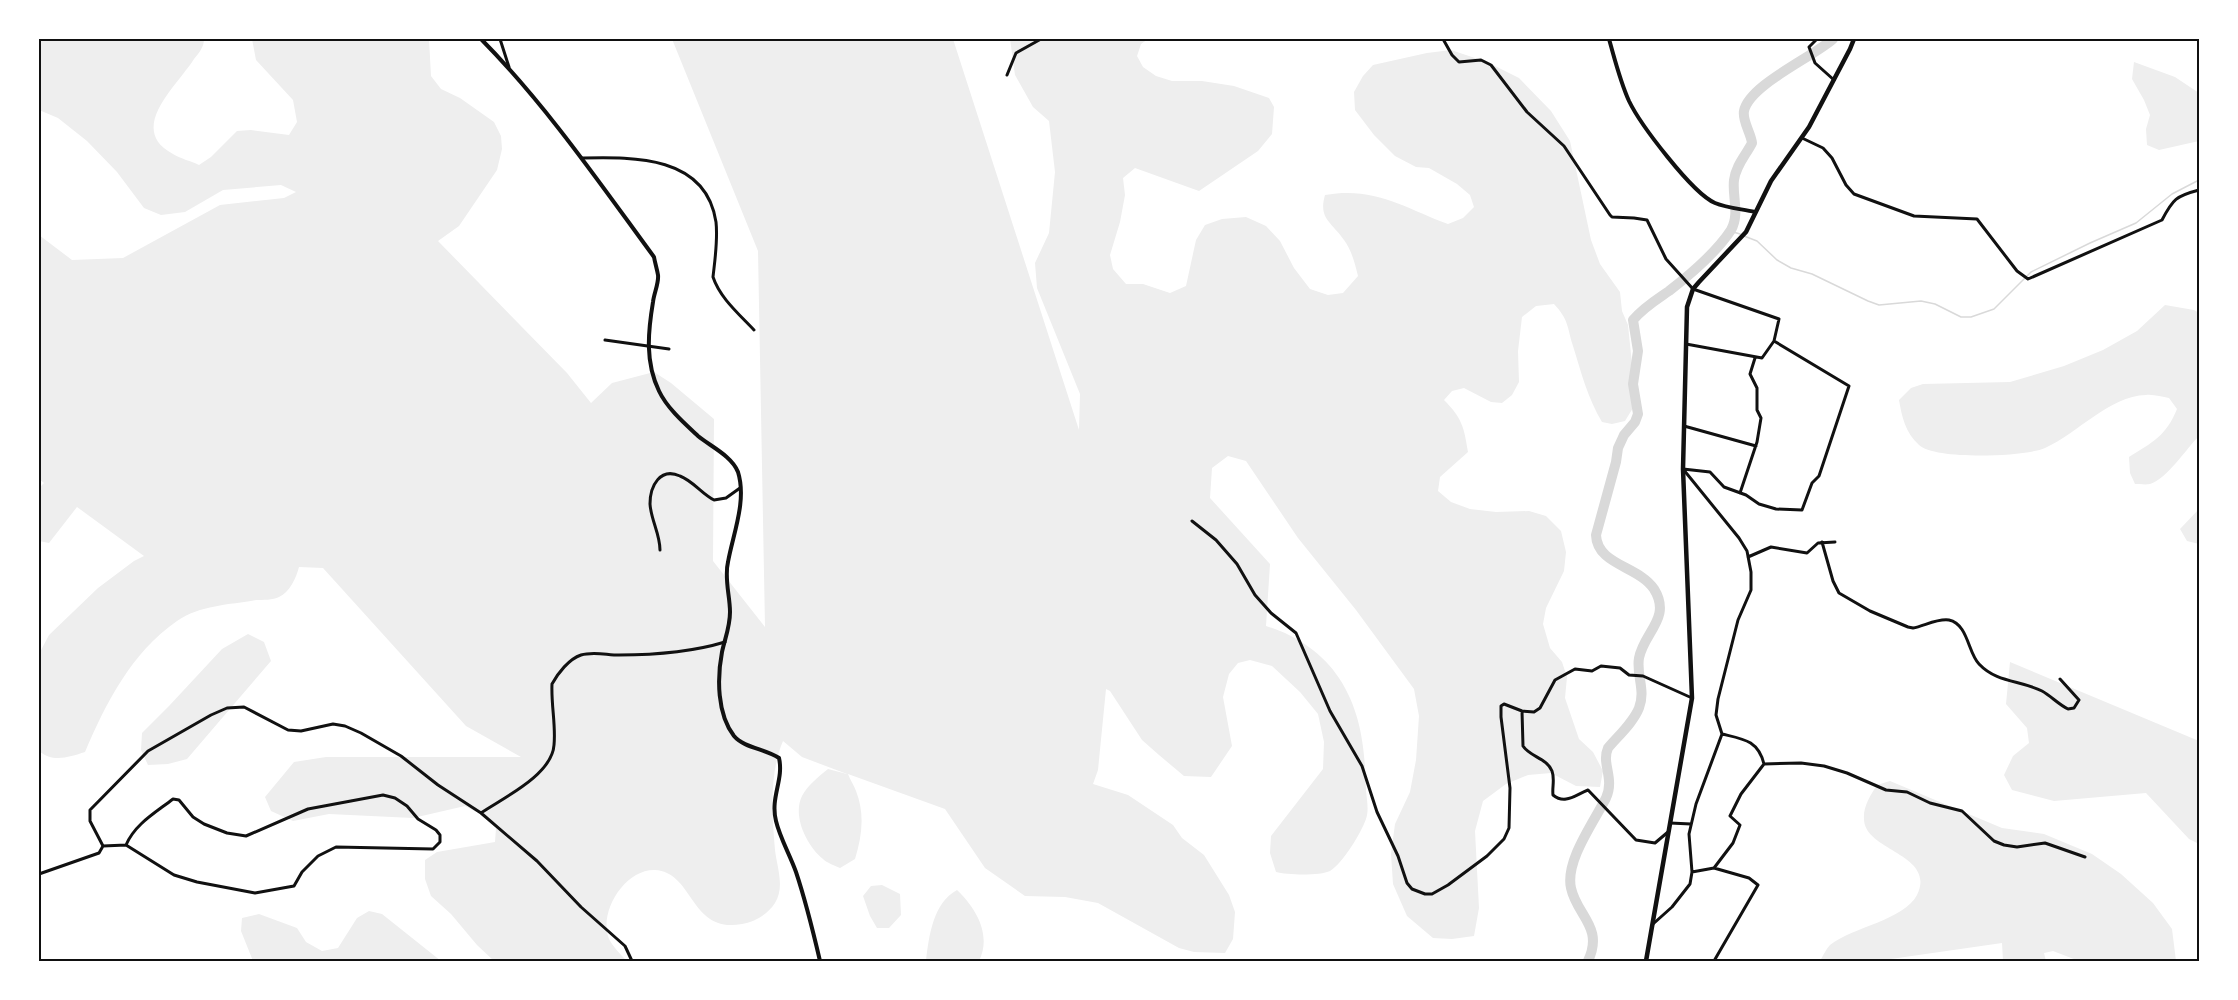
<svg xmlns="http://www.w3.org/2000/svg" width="2238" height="1000" font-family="'Roboto Condensed',sans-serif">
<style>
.green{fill:#eee}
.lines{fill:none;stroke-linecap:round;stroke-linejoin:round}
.stream{stroke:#d9d9d9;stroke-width:1.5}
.river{stroke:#d9d9d9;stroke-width:10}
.minor{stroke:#111;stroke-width:3}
.tertiary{stroke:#111;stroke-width:4}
.primary{stroke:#111;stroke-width:4.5}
.neatline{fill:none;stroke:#111;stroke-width:2}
</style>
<rect width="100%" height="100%" fill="#fff"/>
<path class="green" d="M39,39H204C204,47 199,53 194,59C177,86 126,129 173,154C181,159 191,161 199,165L211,157L237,131L251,130L289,135L297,122L293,100L256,60L252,39H429L431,76L441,89L460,98L494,122L501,136L502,149L497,170L459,226L438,241L567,373L591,403L612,383L654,372L671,383L714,419L713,561L765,627L758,251L672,39H953L1079,430L1080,394L1037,288L1035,263L1049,233L1055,172L1049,121L1033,107L1015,75L1010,39H1148L1141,44L1137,56L1143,67L1156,76L1172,81H1202L1234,86L1269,98L1274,107L1272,134L1258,151L1199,191L1135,168L1123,178L1125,195L1120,222L1110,255L1113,269L1126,284H1143L1170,293L1186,286L1196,240L1205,225L1222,219L1246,217L1266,226L1280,241L1294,268L1310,289L1328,295L1343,293L1358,276C1355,264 1352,251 1344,240C1332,222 1318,219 1325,195C1374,186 1405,208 1448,224L1463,218L1474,207L1470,195L1457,184L1429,168L1416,167L1395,156L1374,135L1355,110L1354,92L1363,76L1373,65L1427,53L1451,50L1487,62L1519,78L1551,111L1570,141L1591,240L1600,264L1620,292L1622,311L1628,325L1636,403L1625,421L1612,424L1602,422C1588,399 1581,372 1573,346C1567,327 1569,320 1554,304L1536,306L1522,317L1518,351L1519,382L1512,395L1502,403L1491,402L1464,388L1452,391L1444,400C1462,418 1464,427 1468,452L1440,477L1438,491L1451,502L1470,509L1496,512L1529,511L1546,516L1561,531L1566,552L1564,571L1546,608L1543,624L1550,648L1562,662L1567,677L1565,698L1579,739L1593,752L1603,771L1600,787L1576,786L1551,773L1528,775L1506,784L1483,801L1475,831L1479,908L1474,936L1452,939L1433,938L1407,916L1393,884L1391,854L1395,824L1410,792L1416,760L1419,716L1414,689L1356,610L1298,538L1246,461L1228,456L1212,468L1210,498L1270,564L1266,626C1294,634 1323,653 1339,678C1362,713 1365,751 1366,791C1367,800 1369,811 1366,819C1361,833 1343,863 1330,871C1320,876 1287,875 1276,872L1270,853L1271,836L1323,769L1324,742L1318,714L1300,692L1272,666L1250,660L1238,663L1229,674L1223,697L1232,746L1211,777L1184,776L1159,755L1142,740L1110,691L1106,689L1098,770L1093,784L1128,795L1173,825L1182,838L1204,855L1229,895L1235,912L1233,939L1225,953L1194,952L1179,948L1098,903L1065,897L1025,896L985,868L945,809L848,774C850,780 854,785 856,791C865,814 862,836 855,859L840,868C834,865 827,863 823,859C807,846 792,816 802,796C808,785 818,777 828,769L847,774L802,757L783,741C769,773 772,815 775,850C777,867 785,887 775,903C768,914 755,922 742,924C690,934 694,872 655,870C626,869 600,909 608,936C610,944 621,955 627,961H494L477,945L451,914L431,896L425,879V860L437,852L495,842L496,828L482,815L465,806L413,818L329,814L293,821L271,811L265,797L294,762L326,757H521L466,726L323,568L299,567C296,578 290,592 279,597C273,600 263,600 256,600C229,605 200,605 177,621C131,653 106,703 85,752C69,757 53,763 39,751V654L49,635L98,588L134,561L144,556L77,507L49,543L39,541V488L44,483L39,479V235L72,260L123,258L220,205L284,198L296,192L281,185L223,190L185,212L161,215L144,208L117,172L87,141L58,118L39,110Z
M2134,62L2175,77L2199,93V141L2159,150L2147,145L2146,129L2150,115L2144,100L2132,79Z
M2165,305L2194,310L2199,313V436C2186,449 2167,479 2150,484C2146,485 2139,484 2135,484L2130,473L2129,457C2153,442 2166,436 2177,409L2169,398C2162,397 2153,394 2146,395C2109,396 2077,434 2045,448C2025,457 1934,460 1919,445C1905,432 1902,417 1899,400L1911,388L1923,384L2010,382L2064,366L2103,350L2137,331Z
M2199,509V544L2187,541L2180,529Z
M248,634L264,642L271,661L187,759L168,764L148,765L141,750L142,733L169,706L222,649Z
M2010,662L2199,741V844L2189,839L2146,793L2054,801L2012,790L2004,775L2013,756L2029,743L2027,728L2006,704Z
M1890,781L2002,828L2044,834L2092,854L2121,874L2153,903L2172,929L2176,961H2079L2053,951L2044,953L2046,961H2003L2002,943L1877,961H1820C1823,956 1826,949 1830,945C1853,927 1904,920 1917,895C1937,854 1864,851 1864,819C1863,807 1870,796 1877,785Z
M882,885L900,894L901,915L889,928H877L870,916L863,896L871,886Z
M957,890C976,908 992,935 979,961H926C929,936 933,903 957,890Z
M369,911L382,914L441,961H253L241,931L242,918L259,914L297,928L306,942L322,951L338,948L357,918Z"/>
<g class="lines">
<path class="stream" d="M1730,231L1740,234
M1744,236L1757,241L1777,260L1791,268L1812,274L1868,301L1879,305L1921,301L1935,304L1961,317H1971L1994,309L2031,272L2090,243L2136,223L2172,194L2199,180"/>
<path class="river" d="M1588,961C1604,927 1577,916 1571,888C1565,861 1594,822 1606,798C1615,778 1601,764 1608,748C1618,736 1633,723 1639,708C1646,690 1636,675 1639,658C1644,632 1672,618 1654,589C1639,566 1597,565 1596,535L1616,462L1618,448L1624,435L1635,422L1638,414L1633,384L1638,351L1633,320C1644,307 1656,300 1669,291C1691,274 1716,253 1731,230C1740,214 1732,196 1734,180C1736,165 1746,155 1752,143C1751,133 1742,121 1744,111C1749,85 1813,57 1833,39"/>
<path class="minor" d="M500,39L509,67
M1443,39L1452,55L1459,62L1481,60L1491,65L1527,112L1564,146L1610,215L1612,217L1634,218L1647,220L1666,259L1693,289L1779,319L1774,341L1762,358L1686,344
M1817,39L1809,47L1815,63L1834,80
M1007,75L1016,53L1041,39
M1802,138L1823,148L1832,158L1846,185L1854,194L1914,216L1977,219L2017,271L2028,279L2162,220C2173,199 2176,196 2199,190
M582,158C633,157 706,155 716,222C718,240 715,259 713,277C720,298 739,314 754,330
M605,340L669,349
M1684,426L1756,446
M1740,493L1757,442L1761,418L1757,410V388L1750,374L1755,358
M1192,521L1216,540L1237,564L1255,595L1271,613L1296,633L1330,711L1362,766L1377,812L1398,856L1407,883L1412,889L1425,894H1432L1448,885L1487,856L1504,839L1509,828L1510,788L1501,717V706L1504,704L1522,711L1534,712L1540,708L1555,680L1575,669L1592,671L1601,666L1620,668L1629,675L1643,676L1692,698
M1822,542L1833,581L1839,593L1870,611L1908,627L1913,628C1924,626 1938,618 1949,620C1968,624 1968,653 1979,664C1997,683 2020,680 2042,691C2051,696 2058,704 2068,709L2074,708L2079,700L2060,679
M660,550C660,534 651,520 650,504C650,486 660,467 680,476C693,481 702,494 714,500L726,498L740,488
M1748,557L1771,547L1807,553L1818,543L1835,542
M1522,711L1523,746C1530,757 1547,758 1552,771C1555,779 1552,787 1553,795C1565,805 1575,795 1588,790L1636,840L1655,843L1668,832
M1722,734C1743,739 1758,740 1764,764L1801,763L1824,766L1847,773L1886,790L1907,792L1930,803L1962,811L1994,841L2004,845L2017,847L2045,843L2085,857
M481,813C503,798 552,775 554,745C556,725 551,705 552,684C558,673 569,659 581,655C593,651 607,655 619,655C654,655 692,652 725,642
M1670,823L1691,824
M103,846L90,821V810L148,751L211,715L227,708L244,707L288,730L301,731L333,724L345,726L361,733L401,756L438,785L481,813L537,861L581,907L625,946L632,961
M1714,868L1733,843L1740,825L1730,816L1741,794L1764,764
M1692,872L1714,868L1749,878L1758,885L1714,961
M39,874L99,853L103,846L126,845L174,875L197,882L255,893L294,886L302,872L318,856L336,847L433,849L440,842V835L436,830L418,819L407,806L395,798L383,795L308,809L246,836L227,833L204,824L193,817L179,800L173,799C155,813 135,824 126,845
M1653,924L1672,907L1690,884L1692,872L1689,834L1696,804L1722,734L1716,715L1718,699L1738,620L1751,590V572L1747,551L1739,538L1683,469L1710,472L1724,487L1746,495L1759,504L1776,509L1802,510L1812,483L1819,476L1849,386L1774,341"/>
<path class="tertiary" d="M481,39C546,105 599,182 654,257C655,263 657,269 658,275C659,283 654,293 653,302C648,332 645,362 659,391C667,408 684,423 698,436C710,446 732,456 738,472C747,501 733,534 728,562C724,578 730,596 730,612C730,627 725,638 722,652C717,678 717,714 734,736C744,748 766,749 779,758C784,780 770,797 776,821C780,838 790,855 796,872C806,902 813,931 820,961
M1609,39C1615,60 1620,81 1629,101C1640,124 1692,193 1715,203C1727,208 1742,209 1755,212"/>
<path class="primary" d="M1646,961L1692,698L1683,469L1687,307L1693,289L1699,282L1746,232L1771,181L1809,127L1850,49L1854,39"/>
</g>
<rect width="2238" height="1000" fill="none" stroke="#ffffff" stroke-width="81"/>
<rect x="40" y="40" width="2158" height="920" class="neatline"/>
</svg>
